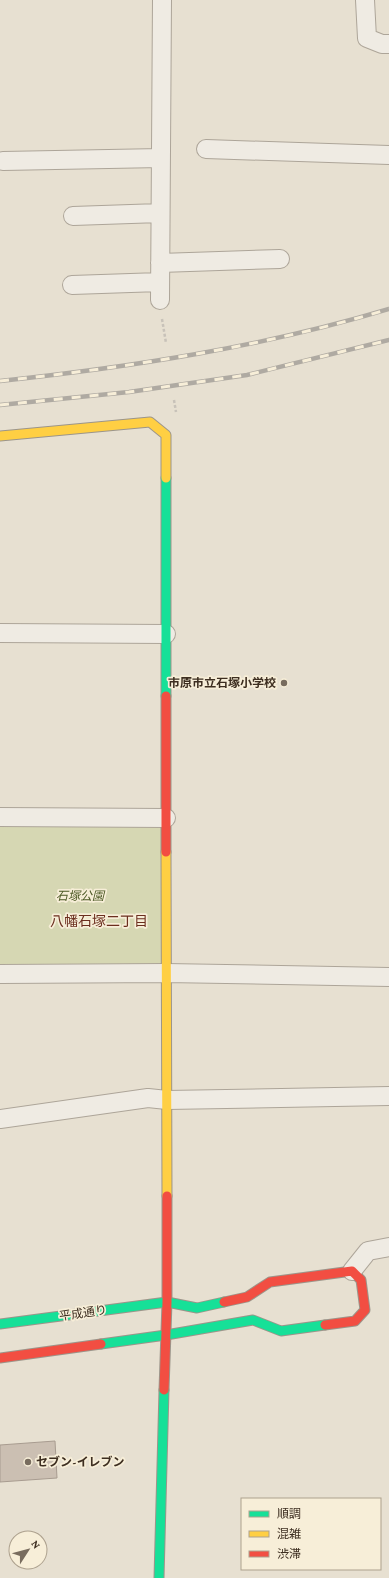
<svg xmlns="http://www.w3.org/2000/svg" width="389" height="1578" font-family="'Crimson Pro','Noto Sans JP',serif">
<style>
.green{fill:#d6d7b3}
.building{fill:#cbbfb2;stroke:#a89c90}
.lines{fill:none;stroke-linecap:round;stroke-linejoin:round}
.street-casing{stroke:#ada599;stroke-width:20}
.fast-casing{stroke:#9c958a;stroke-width:11}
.slow-casing{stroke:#9c958a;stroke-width:11}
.jam-casing{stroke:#9c958a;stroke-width:11}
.path{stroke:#c8c2b9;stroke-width:2.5;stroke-dasharray:3 2;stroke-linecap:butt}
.street{stroke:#efebe3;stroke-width:18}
.fast{stroke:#16e098;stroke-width:9}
.slow{stroke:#ffcf43;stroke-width:9}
.jam{stroke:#f24e42;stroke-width:9}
.rail-casing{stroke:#afaaa2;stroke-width:4.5}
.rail{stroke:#f7eed8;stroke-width:3;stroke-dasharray:9;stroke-linecap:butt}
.poi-dot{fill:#786c5e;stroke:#f7eed8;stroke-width:1.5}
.labels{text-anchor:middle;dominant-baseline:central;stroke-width:3.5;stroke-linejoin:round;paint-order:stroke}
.poi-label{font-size:12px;font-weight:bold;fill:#3d2e20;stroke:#f7eed8;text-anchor:end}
.park-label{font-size:12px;font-style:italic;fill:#4d5a26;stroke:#f7eed8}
.street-label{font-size:12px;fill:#3d2e20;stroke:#f7eed8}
.quarter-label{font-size:14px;fill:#6b2e1e;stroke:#f7eed8}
</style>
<rect width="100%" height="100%" fill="#e7e0d1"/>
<path class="green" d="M0,823L161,824V968L0,969Z"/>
<path class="building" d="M55,1441L57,1478L0,1482V1445Z"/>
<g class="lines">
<g class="street-casing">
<path id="street" d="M365,0L367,38L382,44H389
M206,149L389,155
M3,161L161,158
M73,216L160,213
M160,263L280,259
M72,285L160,282
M160,300L162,0
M0,633L166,634
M0,817L166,818
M0,974L166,973L389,977
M0,1119L148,1098L167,1100L389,1096
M352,1271L368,1251L389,1247"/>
</g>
<g class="fast-casing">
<path id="fast" d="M166,478V696
M0,1324L167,1302L197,1308L224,1302
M101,1344L166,1335L253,1320L281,1331L325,1325
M159,1578L164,1390"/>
</g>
<g class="slow-casing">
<path id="slow" d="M0,436L150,422L166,435V478
M166,852L167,1196"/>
</g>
<g class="jam-casing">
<path id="jam" d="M166,696V852
M224,1302L247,1297L270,1282L352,1271L361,1280L365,1310L355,1321L325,1325
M0,1358L101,1344
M164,1390L167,1302V1196"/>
</g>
<path class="path" d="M162,319L166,343
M174,400L176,412"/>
<use href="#street" class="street"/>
<use href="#fast" class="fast"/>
<use href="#slow" class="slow"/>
<use href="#jam" class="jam"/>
<g class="rail-casing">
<path id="rail" d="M0,381C131,367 263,347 389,309
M0,405L129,392L247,375L389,340"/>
</g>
<use href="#rail" class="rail"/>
</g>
<g class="poi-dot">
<circle cx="284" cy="683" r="4"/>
<circle cx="28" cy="1462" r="4"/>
</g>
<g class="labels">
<g class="poi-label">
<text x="276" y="683">市原市立石塚小学校</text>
<text x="36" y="1462" text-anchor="start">セブン-イレブン</text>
</g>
<g class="park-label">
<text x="80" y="896">石塚公園</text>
</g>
<g class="street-label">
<text transform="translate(83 1313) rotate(-8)">平成通り</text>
</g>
<g class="quarter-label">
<text x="99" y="921">八幡石塚二丁目</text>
</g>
</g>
<rect x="241" y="1498" width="140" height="72" fill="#f7eed8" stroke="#ada18e"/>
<rect x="249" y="1511" width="20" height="6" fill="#16e098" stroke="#ada18e"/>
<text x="277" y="1518" font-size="12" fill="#3d2e20">順調</text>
<rect x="249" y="1531" width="20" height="6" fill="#ffcf43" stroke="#ada18e"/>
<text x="277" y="1538" font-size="12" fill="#3d2e20">混雑</text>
<rect x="249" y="1551" width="20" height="6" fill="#f24e42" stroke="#ada18e"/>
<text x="277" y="1558" font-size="12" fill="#3d2e20">渋滞</text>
<g transform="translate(28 1550) rotate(54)"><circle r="19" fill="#f7eed8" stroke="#ada18e"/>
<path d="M0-3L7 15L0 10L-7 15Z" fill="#786c5e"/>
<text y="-6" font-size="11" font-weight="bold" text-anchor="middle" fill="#3d2e20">N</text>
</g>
</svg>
